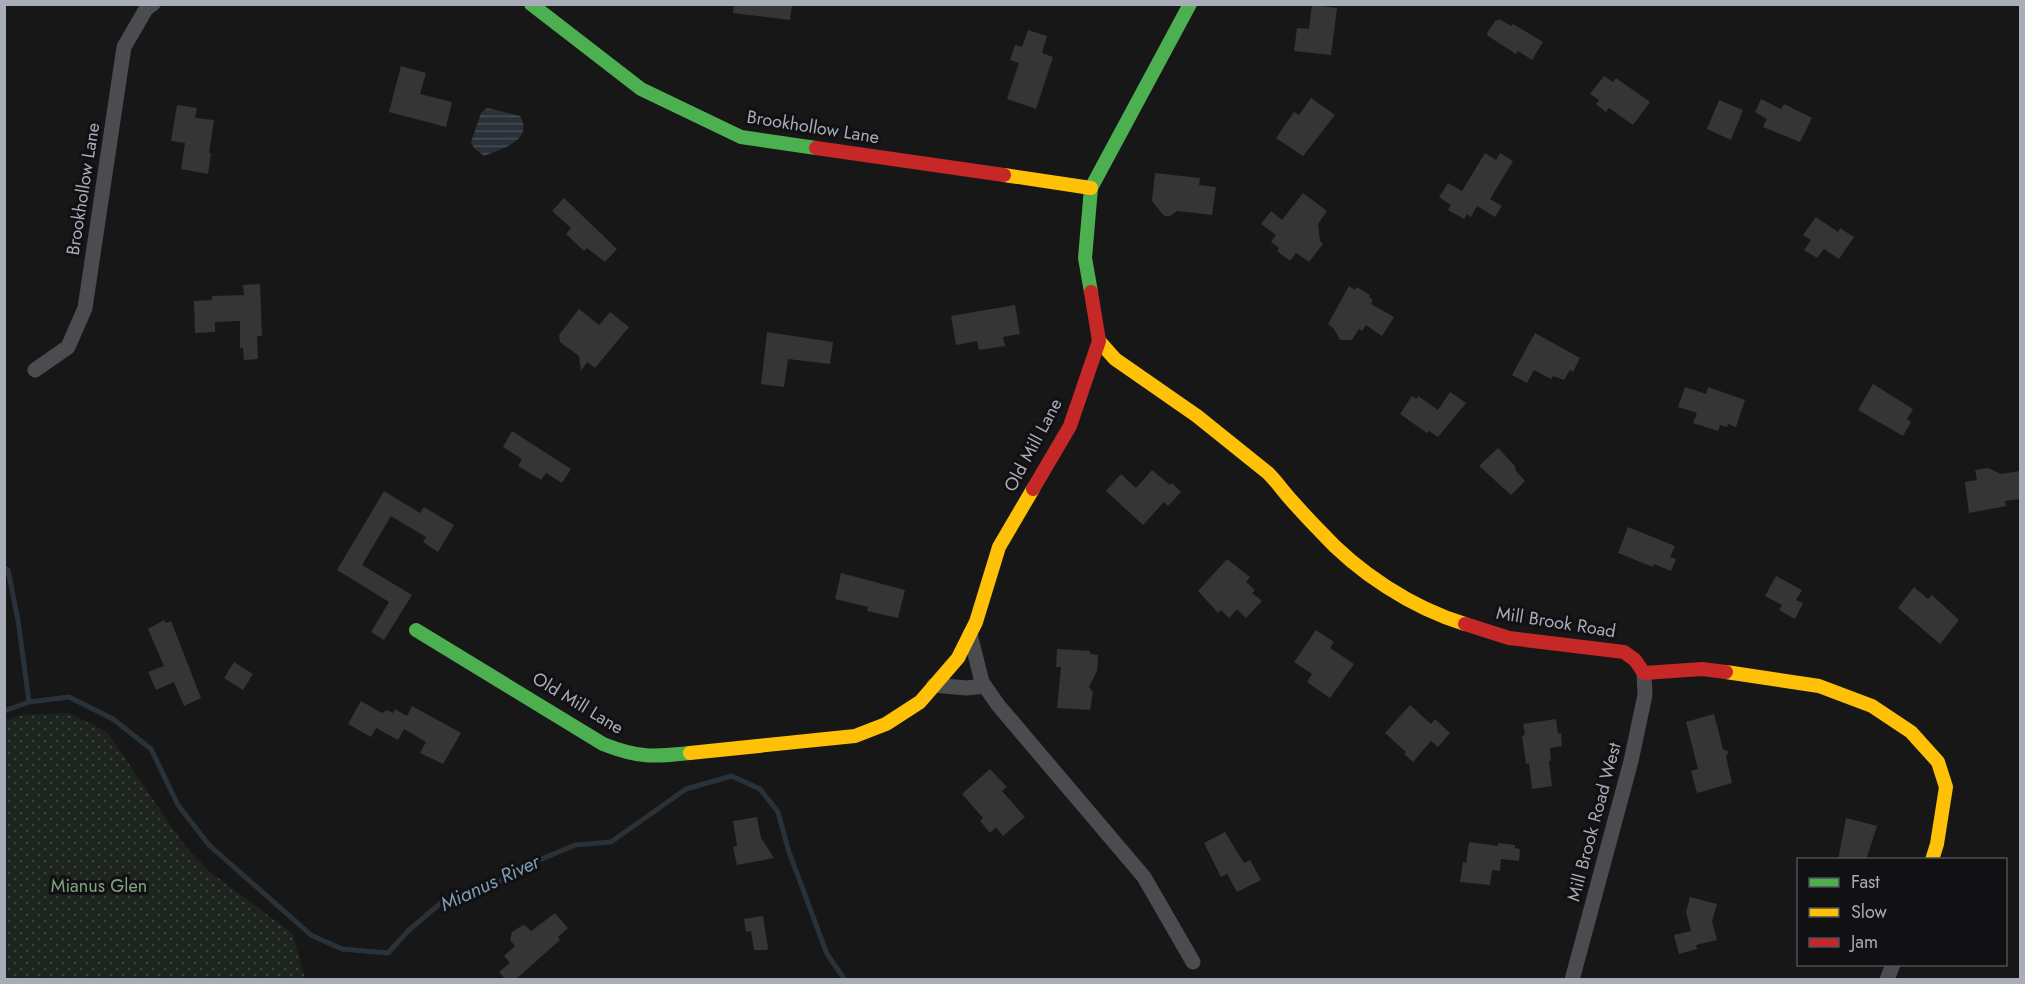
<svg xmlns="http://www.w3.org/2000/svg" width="2025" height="984" font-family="Jost,sans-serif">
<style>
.park{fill:url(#park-dots)}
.water{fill:url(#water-rules)}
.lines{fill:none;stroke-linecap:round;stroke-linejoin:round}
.stream{stroke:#2a3239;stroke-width:5}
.building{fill:#353536}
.street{stroke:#4b4c50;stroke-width:15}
.fast{stroke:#4caf50;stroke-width:14}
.slow{stroke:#ffc107;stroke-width:14}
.jam{stroke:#c62828;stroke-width:14}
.labels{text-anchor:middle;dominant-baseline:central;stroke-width:6;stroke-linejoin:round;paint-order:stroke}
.street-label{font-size:18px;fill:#a8adb8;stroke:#111113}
.park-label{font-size:18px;fill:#7fa381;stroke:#111113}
.water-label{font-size:20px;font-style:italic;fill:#7f9bb3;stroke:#111113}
</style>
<defs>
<pattern id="park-dots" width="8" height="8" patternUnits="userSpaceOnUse" patternTransform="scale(1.5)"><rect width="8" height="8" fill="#1d241e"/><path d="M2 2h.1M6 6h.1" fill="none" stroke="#3b413d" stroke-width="1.8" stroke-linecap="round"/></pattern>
<pattern id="water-rules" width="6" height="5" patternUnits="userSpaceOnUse" patternTransform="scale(1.5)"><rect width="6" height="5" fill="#2a3239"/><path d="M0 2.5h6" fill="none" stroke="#464d54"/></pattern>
</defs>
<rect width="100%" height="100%" fill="#171717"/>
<path class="park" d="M69,713L107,732L185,846L210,872L293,934L305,979H5V720L22,715Z"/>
<path class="water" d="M487,108L520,116C535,141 500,149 484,156L474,148L471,142L481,113Z"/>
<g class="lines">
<path class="stream" d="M4,568L8,570L18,620L29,702
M4,711L29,702L69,697L113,719L151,749L178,805L209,845L311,935L342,949L388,953L408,931L443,901L481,892L532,863L575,845L611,842L686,789L732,776L760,789L778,812L789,852L827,954L845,980"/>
</g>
<path class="building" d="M734,4H792L790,20L733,13Z
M1312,5L1337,8L1331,55L1294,51L1297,28L1309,29Z
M1499,19L1511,26L1513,24L1543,42L1532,60L1518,51L1516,54L1488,36L1487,33L1496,20L1498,21Z
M1028,30L1047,36L1042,53L1053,57L1036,109L1007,99L1019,63L1010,60L1015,45L1022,47Z
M401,66L426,73L420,94L452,102L446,127L389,112Z
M1604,76L1613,82L1616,78L1650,102L1633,125L1609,108L1606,112L1596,104L1599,100L1590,94Z
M1311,98L1335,115L1303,156L1276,138L1294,112L1299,115Z
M1761,99L1781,109L1784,104L1812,118L1800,142L1763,127L1767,119L1755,112Z
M1719,100L1743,110L1731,140L1707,129Z
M177,105L197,108L195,118L214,120L209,153H211L208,174L181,169L185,143L171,141Z
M1485,153L1496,160L1500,153L1513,161L1490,199L1502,206L1495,217L1477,206L1471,217L1467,214L1464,219L1448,210L1451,205L1439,197L1448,183L1462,191Z
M1155,173L1200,178L1199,185L1216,187L1212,215L1177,211L1170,216H1164L1152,201Z
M1303,193L1327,211L1318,224L1320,241L1323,244L1309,262L1296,253L1290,261L1277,251L1279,248L1271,242L1276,235L1261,224L1271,211L1282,220Z
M564,198L617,249L605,262L587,248L584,251L566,234L571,228L552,211Z
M1816,217L1838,232L1840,228L1854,237L1839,259L1824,249L1817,258L1804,250L1811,240L1803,235Z
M260,284L262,336H257L258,359L244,360L243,348H240V321L215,322V332L195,333L194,301L212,300V296L244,295L243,285Z
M1349,286L1355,290L1357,287L1370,295L1369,297L1373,300L1371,304L1394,317L1382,336L1366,325L1362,331L1359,329L1352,340H1340L1334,329L1328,324Z
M1015,305L1020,334L1003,337L1005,346L979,350L977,341L956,345L951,316Z
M579,309L599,325L610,312L629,327L595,368L587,362L581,371L579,356L560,342L559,335Z
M767,332L833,342L830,364L788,359L784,387L761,384Z
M1535,333L1580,358L1573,372L1570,370L1564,380L1553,376L1551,379L1534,370L1527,383L1512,375Z
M1873,384L1913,409L1907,419L1911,422L1903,436L1858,410Z
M1685,387L1706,394L1708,387L1745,400L1736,427L1728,424L1727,427L1720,425L1718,431L1693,423L1697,413L1678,407Z
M1450,392L1466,403L1438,437L1429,431L1427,433L1400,414L1412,396L1417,399L1418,396L1438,410Z
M512,431L571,469L562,483L546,473L541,480L518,466L522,459L503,447Z
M1498,448L1515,466L1516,471L1525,481L1511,495L1479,466Z
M1988,468L2001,474L2020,471V499L2005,501L2006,506L1969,513L1965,482L1977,480L1975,470Z
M1152,470L1170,485L1172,483L1181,492L1168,506L1164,502L1143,525L1106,491L1121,474L1136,488Z
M384,491L420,513L424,507L454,525L438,552L423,542L426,537L391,516L362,565L412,595L384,640L371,632L389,602L337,570Z
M1628,527L1675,546L1670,557L1676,559L1671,571L1654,564L1653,567L1618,553Z
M1227,559L1250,577L1246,582L1255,590L1252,593L1262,601L1246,618L1237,609L1229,618L1221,610L1218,613L1198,591Z
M841,573L905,590L898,618L867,611L868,607L835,599Z
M1776,576L1802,590L1796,600L1803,603L1795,619L1779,610L1782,605L1765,596Z
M1914,587L1928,599L1932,595L1959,620L1940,644L1898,608Z
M164,620L166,623L171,621L201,698L184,706L174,682L156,690L148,672L164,666L148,629Z
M1316,630L1334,642L1330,648L1354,664L1330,698L1307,682L1312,674L1294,662Z
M1057,649L1090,651V654L1098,655L1097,671L1089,687L1093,692L1090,710L1057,708L1061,667H1056Z
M234,662L253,674L243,690L224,678Z
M361,701L382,713L387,710L393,713L395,709L407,716L412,706L461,733L443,764L420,753L426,742L404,729L398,740L376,728L371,737L348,724Z
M1410,705L1431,724L1435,719L1450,733L1438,747L1431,741L1413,762L1404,754L1406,752L1385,733Z
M1714,714L1723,749L1729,752L1726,756L1732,783L1697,793L1691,771L1698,769L1686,722Z
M1556,719L1558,734L1561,733L1562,746L1550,748L1551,761H1549L1552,786L1532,789L1529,763L1526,764L1522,736L1525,735L1523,724Z
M990,769L1007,787L1002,791L1025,817L1003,836L996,827L990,833L980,821L983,818L962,794Z
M757,817L761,838L774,858L737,865L733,847L737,846L733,821Z
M1846,818L1877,826L1866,860H1838Z
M1225,832L1244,863L1250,860L1261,880L1237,892L1227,874L1221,877L1204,843Z
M1469,842L1498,846V843L1515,845V848L1520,849L1519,861L1501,859L1500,871L1492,870L1490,885L1460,882L1463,862L1466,863Z
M1690,897L1717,904L1712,921L1717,940L1696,945L1697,949L1679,954L1674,935L1691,931L1686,912Z
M555,913L568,928L558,937L560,940L515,980H506L499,972L510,963L504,956L515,946L510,940L512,932L523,925L526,926L531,931Z
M763,916L768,948L767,950H754L751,931L746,932L744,919Z"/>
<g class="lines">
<path class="street" d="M35,370L68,347L85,308L124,47L146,9L153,4
M970,634L982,682L998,705L1144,877L1193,962
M934,685L966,688L985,686
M1572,980L1631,761L1645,695L1644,673
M1887,980L1893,964"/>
<path class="fast" d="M531,4L641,89L741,137L816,148
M1091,292L1085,258L1091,188L1190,4
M416,630L603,744C638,758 654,757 690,753"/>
<path class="slow" d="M1004,175L1091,188
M1099,341L1115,359L1197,416L1268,473C1277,482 1283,491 1292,501C1301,511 1310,521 1320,531C1357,572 1412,608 1465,624
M1726,672L1819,686L1872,706L1911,732L1938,762L1946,787L1937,844L1932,860
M690,753L855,736L886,724L920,702L958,658L976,622L999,547L1033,489"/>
<path class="jam" d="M816,148L1004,175
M1033,489L1070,426L1099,341L1091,292
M1465,624L1509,638L1624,652L1635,660L1644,673L1702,669L1726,672"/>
</g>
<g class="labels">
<g class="street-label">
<text transform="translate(813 127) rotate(9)">Brookhollow Lane</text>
<text transform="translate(83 189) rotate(-81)">Brookhollow Lane</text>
<text transform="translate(1033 445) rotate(-62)">Old Mill Lane</text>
<text transform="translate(1556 622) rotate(9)">Mill Brook Road</text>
<text transform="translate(578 703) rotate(31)">Old Mill Lane</text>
<text transform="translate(1594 822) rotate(-75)">Mill Brook Road West</text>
</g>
<g class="park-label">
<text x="99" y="886">Mianus Glen</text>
</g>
<g class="water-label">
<text transform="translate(490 883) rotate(-25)">Mianus River</text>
</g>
</g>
<rect width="2025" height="984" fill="none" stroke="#a8adb8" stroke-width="12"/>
<rect x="1797" y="858" width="210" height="108" fill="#111113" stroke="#4d4f55" stroke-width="1.5"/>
<rect x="1809" y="878" width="30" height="9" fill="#4caf50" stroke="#4d4f55" stroke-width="1.5"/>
<text x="1851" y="888" font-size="18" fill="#a8adb8">Fast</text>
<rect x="1809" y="908" width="30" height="9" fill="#ffc107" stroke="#4d4f55" stroke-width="1.5"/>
<text x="1851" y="918" font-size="18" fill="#a8adb8">Slow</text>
<rect x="1809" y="938" width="30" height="9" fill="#c62828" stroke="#4d4f55" stroke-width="1.5"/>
<text x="1851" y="948" font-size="18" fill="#a8adb8">Jam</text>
</svg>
